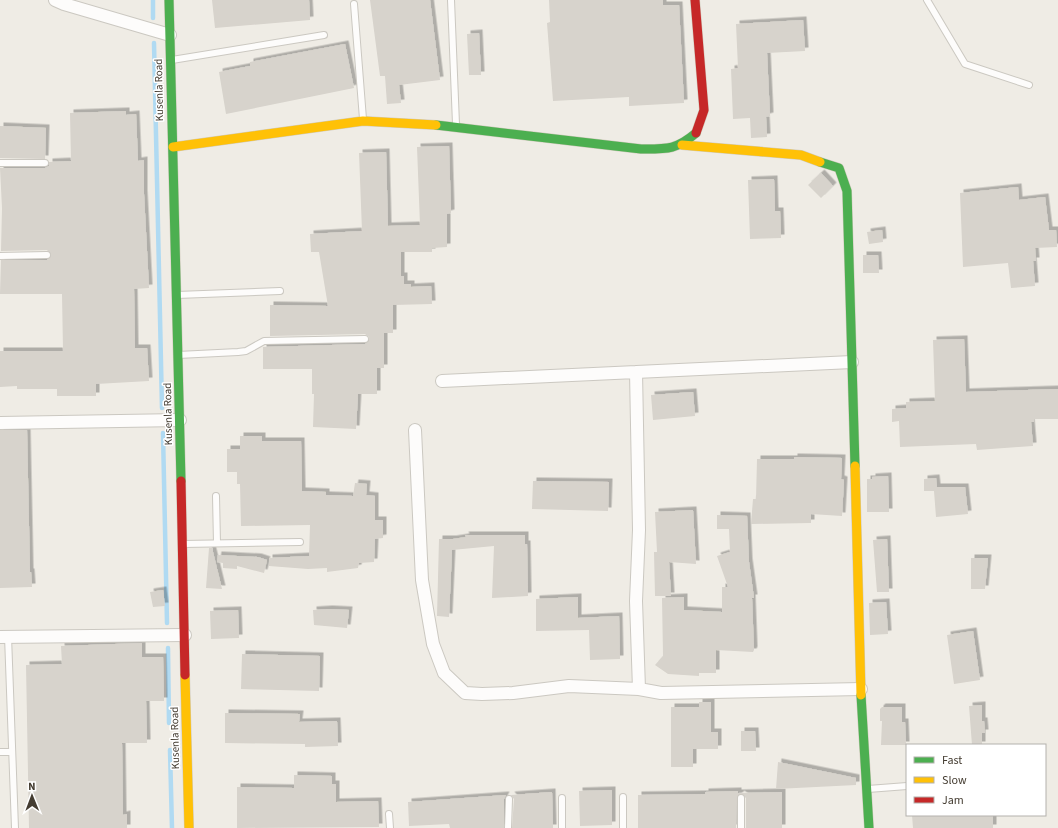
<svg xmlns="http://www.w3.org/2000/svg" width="1058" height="828" font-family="'Source Sans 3',sans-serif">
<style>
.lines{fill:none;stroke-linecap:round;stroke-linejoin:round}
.stream{stroke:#b0daf2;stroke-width:4.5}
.building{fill:#d7d3cc;filter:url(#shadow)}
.lane-casing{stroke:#cbc8c1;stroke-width:8}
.street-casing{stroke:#cbc8c1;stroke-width:14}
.fast-casing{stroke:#d0cabc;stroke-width:10}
.slow-casing{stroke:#d0cabc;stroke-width:10}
.jam-casing{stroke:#d0cabc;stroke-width:10}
.lane{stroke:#fdfcfb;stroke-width:6}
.street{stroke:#fdfcfb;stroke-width:12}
.fast{stroke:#4caf50;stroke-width:9}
.slow{stroke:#ffc107;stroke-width:9}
.jam{stroke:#c62828;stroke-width:9}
.labels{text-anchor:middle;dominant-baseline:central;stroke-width:3;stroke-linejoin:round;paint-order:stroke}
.street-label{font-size:11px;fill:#443c31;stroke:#fff}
</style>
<defs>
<filter id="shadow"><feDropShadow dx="3.5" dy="-3.5" stdDeviation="0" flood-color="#0004"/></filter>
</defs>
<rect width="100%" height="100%" fill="#efece5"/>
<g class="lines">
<path class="stream" d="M153,0V18
M154,43L162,408
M163,433L167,623
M168,648L169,723
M170,750L172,828"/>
</g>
<path class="building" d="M212,0H309L310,20L215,28Z
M370,0H430L440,80L399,85L401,103L387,104L385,76H380Z
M549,0H663V5H679L684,103L629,106V97L553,101L547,23L550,22Z
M803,20L805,51L767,53L770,116L766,117L767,137L751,138L750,118L733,119L731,69L738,68L736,24Z
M479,33L481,75H469L467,34Z
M345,44L354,88L226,114L219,72L250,66V62Z
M126,111V115L136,114L138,161L144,160V194L149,288L134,289L135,348H147L149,381L96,384V396H57V389H17V386L0,387V351H63L62,294H0L1,260H47L51,255L47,250L1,251L2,208L0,168H45L49,166V162L71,161L70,113Z
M0,126L46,128L45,159L0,158Z
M449,146L451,213L447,214V247L432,248V252H401V276H404V284H411V287L431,286L432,304L393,305V333H384V368H377V394H358L356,429L313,427L314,394H312V369H263V347L365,344L369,341V337L365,334L270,336V305L328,306L319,252H311L310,234L362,231L359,153L386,152L388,226L420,225L417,147Z
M821,173L833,186L821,198L808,185Z
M774,179L775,211H780L781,238L750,239L748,180Z
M1018,187L1019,200L1045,197L1049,230H1056L1057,247L1035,248L1036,261H1033L1035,286L1011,288L1008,263L963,267L960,193Z
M882,230L883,242L869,244L867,232Z
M863,255H878L879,273H863Z
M964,339L966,392L1058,389V419H1034V422H1031L1033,446L977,450L976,444L900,447L899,421L892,422V409L906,408V402L935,401L933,340Z
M693,392L695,416L653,420L651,395Z
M0,430H27L30,572H31L32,587L0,588Z
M240,436H262V441H301L302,491L326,492V495L353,496L355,483L367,484L366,495L375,496V520H383V538L375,539L374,562L359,563L358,568L327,572V568L308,569L269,566V558L309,556L310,525L241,526L240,484H237V472H227V449H240Z
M794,457L842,458L841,479L844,480L842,516L811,514V523L751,524L753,499H756L757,459H794Z
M888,476L889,512H867V479H872V477Z
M936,478L937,487H965L968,514L936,517L934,491H924V479Z
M533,481L609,482L608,511L532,509Z
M693,510L696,564L669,562L671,596H655L654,552H657L655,512Z
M717,515L747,516L749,562L754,598H752L754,650L753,652L716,650V673H699V676L668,674L655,665L663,656L662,598L684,597V610L722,612V587H728L717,556L730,552L729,529H717Z
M465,535H525V544H527L528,596L492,598L494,546L452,550L449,617L437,616L439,539H453L466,537Z
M887,539L889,592H877L873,540Z
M209,548H212L222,589L206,588Z
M218,555L258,557L267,560L264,573L237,566V569L223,568V563L217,562Z
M971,558H988L985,589H971Z
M163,590L165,606L153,607L150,592Z
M578,597V618L619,616L620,659L590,660L589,630L536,631V599Z
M886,602L888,634L870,635L869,603Z
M329,609L349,610L347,628L314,625L313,610Z
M238,610L239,638L211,639L210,611Z
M973,631L980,680L954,684L947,635Z
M142,643V657H163L164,701H146L147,743H122L123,815L127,814V828H29L26,665L62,664L61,646Z
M242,654L320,656L319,691L241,689Z
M699,702H711V732H718V749H693V767H671V707H699Z
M982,705V721H984L985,733H982V745H972L969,706Z
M882,707H902V722H905L906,745H881L882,721H880V709Z
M225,713L300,714L299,722L337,721L338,746L305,747V744L225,743Z
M741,731H755L756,751H741Z
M778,762L856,778V785L776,789Z
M294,775L332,776V784H336V802L378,801L379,827L237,828V787L294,788Z
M612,790V825L580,826L579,791Z
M738,791V793L782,792V828H746V798L741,794L737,798L736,828H638V795L705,794V792Z
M552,792L553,828H512L514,799L511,795Z
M506,795L504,799V828H450L449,824L409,826L408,802Z
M912,815H993V828H913Z"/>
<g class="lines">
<g class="lane-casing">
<path id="lane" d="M451,0L456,124
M927,0L965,64L1029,85
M354,4L363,119
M172,60L324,35
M0,163H45
M0,256L47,255
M177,295L280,291
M178,355L238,352L246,351L264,341L365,339
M216,496L217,543
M183,544L300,542
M8,636L15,828
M0,752H12
M868,789L907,786
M623,797V828
M562,798V828
M389,814L390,828
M508,828L509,799
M741,828V798"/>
</g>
<g class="street-casing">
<path id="street" d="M55,0L64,4L170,35
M636,372L639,530L636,601L639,689L661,693L861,689
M442,381L852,362
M0,423L180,420
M415,430L422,580L433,644L444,673L465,693L482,694L513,693L569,686L639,689
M0,637L185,635"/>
</g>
<g class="fast-casing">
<path id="fast" d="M169,0L181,481
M436,125L641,149C667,149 676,150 696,133
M820,162L839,168L847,191L855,466
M861,695L869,828"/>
</g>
<g class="slow-casing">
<path id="slow" d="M682,145L801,155L820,162
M173,147L363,121L436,125
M855,466L861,695
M185,675L189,828"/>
</g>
<g class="jam-casing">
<path id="jam" d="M695,0L704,110L696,133
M181,481L185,675"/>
</g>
<use href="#lane" class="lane"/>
<use href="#street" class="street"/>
<use href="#fast" class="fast"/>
<use href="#slow" class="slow"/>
<use href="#jam" class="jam"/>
</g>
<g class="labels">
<g class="street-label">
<text transform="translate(159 90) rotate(-91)">Kusenla Road</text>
<text transform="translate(168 414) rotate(-91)">Kusenla Road</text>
<text transform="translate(175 738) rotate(-91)">Kusenla Road</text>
</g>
</g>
<rect x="906" y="744" width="140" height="72" fill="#ffffff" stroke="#b4b1ad"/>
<rect x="914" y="757" width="20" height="6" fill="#4caf50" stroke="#b4b1ad"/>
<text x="942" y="764" font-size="12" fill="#443c31">Fast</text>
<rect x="914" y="777" width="20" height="6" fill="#ffc107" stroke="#b4b1ad"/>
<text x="942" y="784" font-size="12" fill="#443c31">Slow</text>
<rect x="914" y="797" width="20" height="6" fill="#c62828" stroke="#b4b1ad"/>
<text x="942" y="804" font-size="12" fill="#443c31">Jam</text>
<g transform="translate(32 796) rotate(359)" stroke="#ffffff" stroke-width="3" paint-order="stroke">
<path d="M0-3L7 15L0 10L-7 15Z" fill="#443c31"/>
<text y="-6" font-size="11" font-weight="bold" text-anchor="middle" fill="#443c31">N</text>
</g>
</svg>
